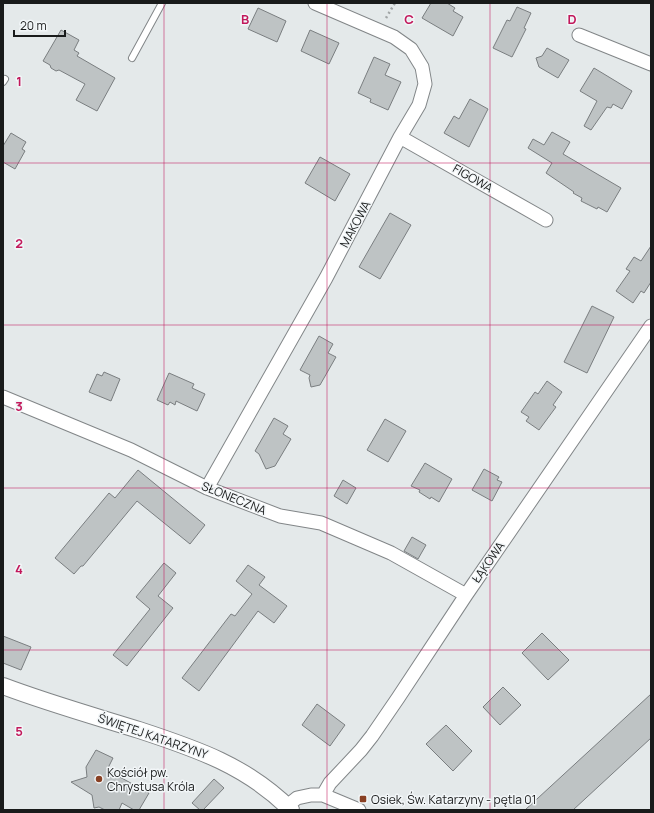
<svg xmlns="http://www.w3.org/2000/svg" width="654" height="813" font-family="Manrope,sans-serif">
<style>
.building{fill:#bec3c4;stroke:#7a7e80}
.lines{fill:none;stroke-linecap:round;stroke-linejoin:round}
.service-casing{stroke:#828688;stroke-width:8}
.minor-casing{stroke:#828688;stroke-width:15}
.tertiary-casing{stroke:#828688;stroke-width:18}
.path{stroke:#a0a4a5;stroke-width:2.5;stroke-dasharray:2 3;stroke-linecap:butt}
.service{stroke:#fff;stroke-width:6}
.minor{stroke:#fff;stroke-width:13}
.tertiary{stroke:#fff;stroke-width:16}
.grid{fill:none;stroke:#c2185b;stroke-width:1;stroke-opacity:0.55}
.poi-dot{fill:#894023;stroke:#f2f6f8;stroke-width:1.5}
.labels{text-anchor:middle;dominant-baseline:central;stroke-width:3;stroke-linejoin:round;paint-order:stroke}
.street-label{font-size:12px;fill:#191b1b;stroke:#f2f6f8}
.poi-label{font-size:12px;fill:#191b1b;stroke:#f2f6f8;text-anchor:start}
.grid-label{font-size:13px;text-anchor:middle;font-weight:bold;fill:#c2185b;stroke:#f2f6f8;stroke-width:3;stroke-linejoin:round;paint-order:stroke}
</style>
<rect width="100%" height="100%" fill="#e4e9ea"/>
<path class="building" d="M431,3H447L455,8L453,11L463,17L453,36L422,18Z
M517,7L531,13L524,28L526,29L512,57L493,48L507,20L510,21Z
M258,8L286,21L277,42L248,29Z
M61,30L79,40L74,50L79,53L77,56L115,78L97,111L76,100L85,84L59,70L56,71L51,68L50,65L43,61Z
M310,30L339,43L329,64L301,51Z
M547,48L569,60L558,78L539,67L536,58L542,56Z
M374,57L390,64L385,75L401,82L388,110L370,102L371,99L358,93Z
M594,68L632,91L622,109L613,104L611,108L607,107L591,130L584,126L597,101L580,91Z
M470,99L488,109L469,147L444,133L454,116L459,119Z
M552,132L570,142L563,154L621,188L607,212L598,207L597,209L581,201L582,198L573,193L574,192L546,173L552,163L528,148L533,139L544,145Z
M11,133L26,142L22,149L25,151L15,169L3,162V146Z
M320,157L350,174L335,201L305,183Z
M390,213L411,225L380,279L359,267Z
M651,246V282L644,293L641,291L633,303L616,291L630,271L626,269L634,257L641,261Z
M592,306L614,317L587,373L564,362Z
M319,336L333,344L328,353L336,357L320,385L311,387L309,378L310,375L300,370Z
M104,372L120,379L111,401L89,392L97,374L102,376Z
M169,373L194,384L192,388L205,394L197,411L176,401L175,405L170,402L168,405L157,400Z
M547,381L562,392L553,405L556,407L539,430L526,421L529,417L521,412L535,392L538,394Z
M274,418L288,426L283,434L291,439L275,466L266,469L259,454L255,451Z
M385,419L406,431L388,462L367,450Z
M425,463L452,479L439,502L431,497L430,499L419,492L420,490L411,486Z
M484,469L499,477L497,480L502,482L492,501L472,490Z
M138,470L205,525L190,544L137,501L83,566H81L74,574L55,558L109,493L115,498Z
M343,480L356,488L347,504L334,496Z
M412,537L426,545L418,559L404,551Z
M164,563L176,573L158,596L173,608L127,666L113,655L150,609L136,597Z
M248,565L265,577L259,585L287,606L274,623L258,611L199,691L182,678L231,614L235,616L252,594L236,581Z
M542,633L569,660L548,680L522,653Z
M3,636L31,647L21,670L3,663Z
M503,687L521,705L500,725L483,707Z
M651,694V738L573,810H525Z
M317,704L345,725L330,746L302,725Z
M446,725L472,751L453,771L426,744Z
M96,750L113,758L107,770L149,793L139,810H134L122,803L119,810H105L99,807L94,808L92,795L71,782L87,777L86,767Z
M214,779L224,788L203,810H200L192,803Z"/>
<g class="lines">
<g class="service-casing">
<path id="service" d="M132,58L162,3
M3,82L5,79"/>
</g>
<g class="minor-casing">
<path id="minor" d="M579,35L651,64
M400,137L546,220
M3,397L131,450L207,488L280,516L321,523L391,553L466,595
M207,488L326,278L400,137L419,105L425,84L422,67L411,49L394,37L315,3
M323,795L330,783L361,750L372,736L398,698L466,595L651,326
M287,806L297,798L311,795H323L359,810"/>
</g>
<g class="tertiary-casing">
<path id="tertiary" d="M3,686C48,703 94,716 139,730C197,749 247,766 291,810"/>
</g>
<path class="path" d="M386,18L395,3"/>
<use href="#service" class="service"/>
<use href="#minor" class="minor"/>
<use href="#tertiary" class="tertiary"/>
</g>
<path class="grid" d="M164,3V810M327,3V810M490,3V810M3,163H651M3,325H651M3,488H651M3,650H651"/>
<g class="poi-dot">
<circle cx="99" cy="779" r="4"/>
<rect x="359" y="795" width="8" height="8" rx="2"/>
</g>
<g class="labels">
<g class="street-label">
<text transform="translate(473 178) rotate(30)">FIGOWA</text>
<text transform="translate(355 224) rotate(-62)">MAKOWA</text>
<text transform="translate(234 498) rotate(22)">SŁONECZNA</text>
<text transform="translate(488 562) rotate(-55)">ŁĄKOWA</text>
<text transform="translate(153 736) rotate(19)">ŚWIĘTEJ KATARZYNY</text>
</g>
<g class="poi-label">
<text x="107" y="772">Kościół pw.<tspan x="107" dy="14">Chrystusa Króla</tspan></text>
<text x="371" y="799">Osiek, Św. Katarzyny - pętla 01</text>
</g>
</g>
<g class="grid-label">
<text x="245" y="24">B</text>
<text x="409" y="24">C</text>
<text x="572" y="24">D</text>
<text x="19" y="86">1</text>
<text x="19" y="248">2</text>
<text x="19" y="411">3</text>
<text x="19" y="574">4</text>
<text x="19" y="736">5</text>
</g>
<rect width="654" height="813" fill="none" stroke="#191b1b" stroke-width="8"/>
<path d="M14 30v6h51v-6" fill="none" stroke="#191b1b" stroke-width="2"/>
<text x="20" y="30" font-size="12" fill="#191b1b" stroke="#f2f6f8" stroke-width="3" paint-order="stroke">20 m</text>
</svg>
